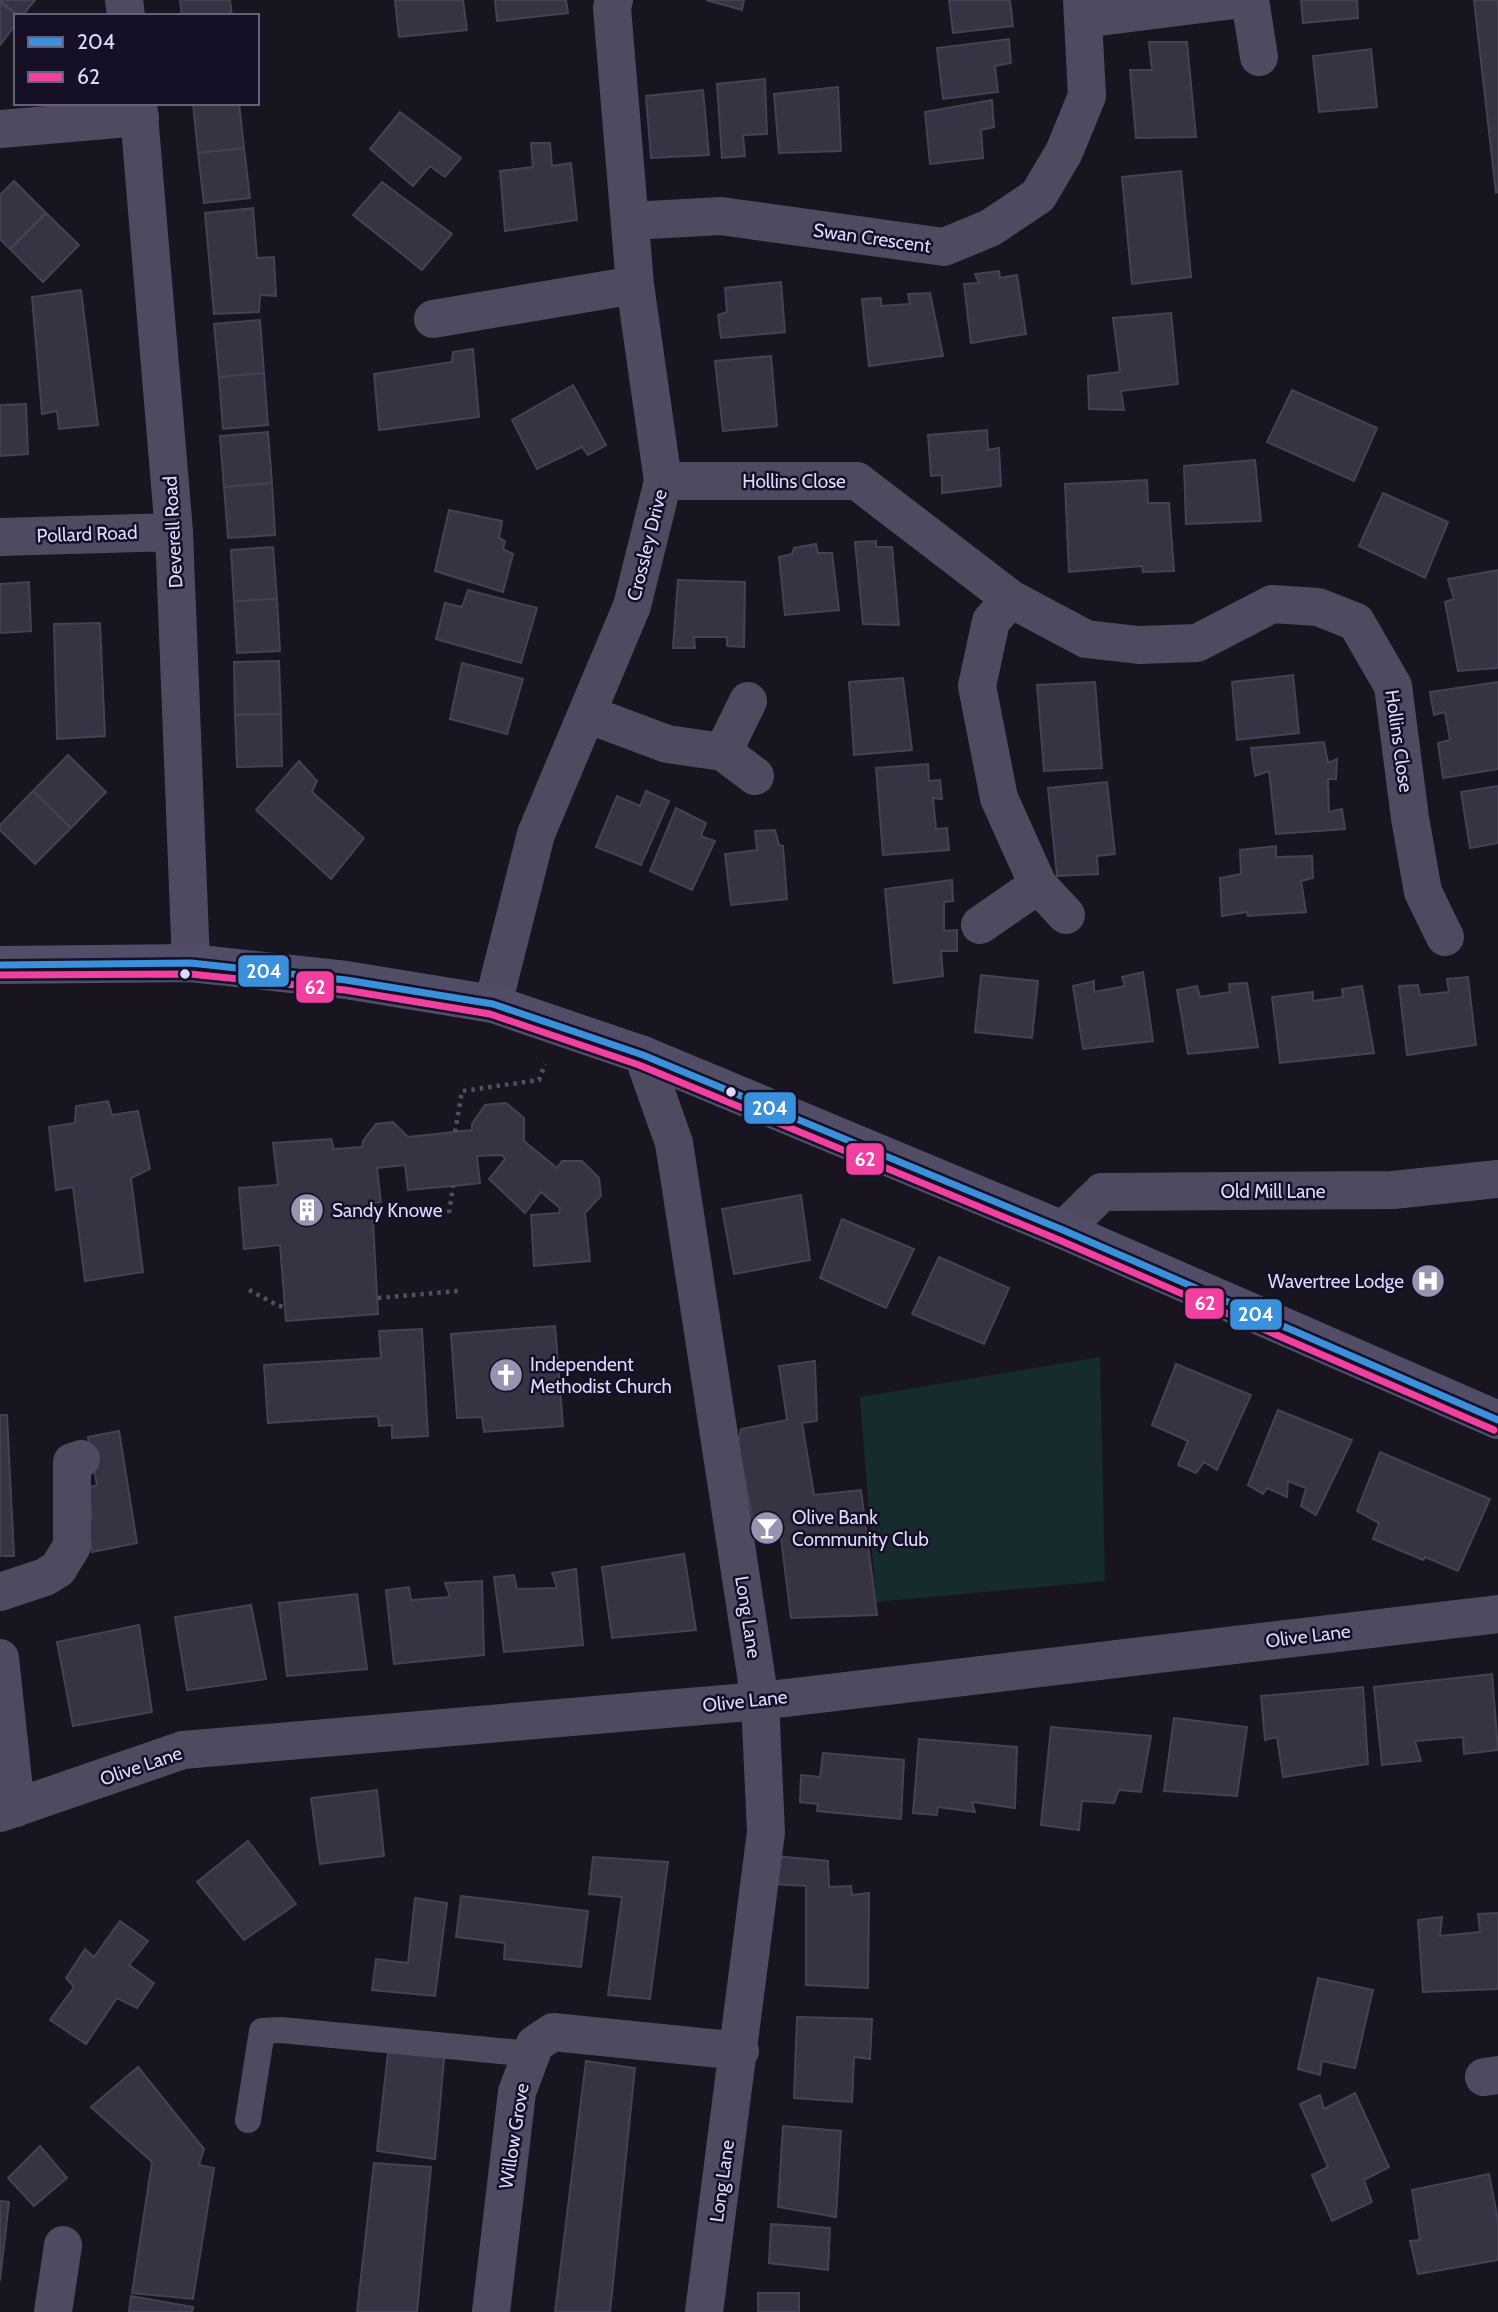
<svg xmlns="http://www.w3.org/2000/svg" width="1498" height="2312" font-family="Cabin,sans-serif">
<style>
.green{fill:#152b2e}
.building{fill:#383343;stroke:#464054;stroke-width:2}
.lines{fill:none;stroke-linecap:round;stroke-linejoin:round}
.path{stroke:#495362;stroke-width:4.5;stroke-dasharray:3.5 5;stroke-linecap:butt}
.lane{stroke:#4e4b61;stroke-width:26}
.street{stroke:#4e4b61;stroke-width:38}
.secondary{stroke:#514d67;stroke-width:38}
.bus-1-casing{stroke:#161026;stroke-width:12}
.bus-2-casing{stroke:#161026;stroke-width:12}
.bus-1{stroke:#3a90db;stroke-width:7}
.bus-2{stroke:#f240a1;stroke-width:7}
.bus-dot{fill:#dfd7fd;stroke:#161026;stroke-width:2.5}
.labels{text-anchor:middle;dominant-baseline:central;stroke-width:5;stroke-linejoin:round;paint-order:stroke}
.street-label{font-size:19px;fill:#dfd7fd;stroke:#161026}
.poi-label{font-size:19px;fill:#dfd7fd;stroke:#161026;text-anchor:start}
.line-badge{stroke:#161026;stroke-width:2.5}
.badge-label{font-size:19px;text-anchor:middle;font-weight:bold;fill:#fff}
</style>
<rect width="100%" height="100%" fill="#181521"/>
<path class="green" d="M1100,1357L1105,1581L876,1602L860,1397Z"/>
<path class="building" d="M0,0H35L22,16H18Z
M180,0H230L232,16H182Z
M395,0H463L467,30L399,37Z
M495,0H566L568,13L497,21Z
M706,0H744L742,10Z
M949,0H1010L1013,26L953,33Z
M1301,0H1357L1358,18L1303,23Z
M1474,0H1498V192L1496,193Z
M0,2L18,16H16V24L0,45Z
M1009,39L1011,63L995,66L998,92L943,99L937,48Z
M1149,42H1187L1196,137L1136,138L1130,70H1152Z
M1371,49L1377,107L1319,112L1313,56Z
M765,79L767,134L743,135L745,156L722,158L717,84Z
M838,87L841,151L779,153L774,94Z
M703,90L709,155L651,158L646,96Z
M992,100L994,127L981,130L983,158L930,164L925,112Z
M193,103H239L244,148L198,153Z
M400,112L461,158L445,177L430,166L413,186L370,149Z
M531,143H550L552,166L571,163L577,220L505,231L500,171L533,167Z
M244,148L250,198L204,203L198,153Z
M1181,171L1191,277L1132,284L1122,177Z
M14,181L46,213L10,249L0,239V195Z
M382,182L452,234L422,270L353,215Z
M253,208L257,258L274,257L276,296L260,295L259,312L214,314L205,213Z
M46,213L79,245L43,282L10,249Z
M999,271L1000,278L1017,275L1026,334L971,343L964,284L979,283L975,274Z
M781,282L785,332L721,338L718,315L727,312L725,288Z
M81,290L98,425L59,429L57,411L42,414L32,297Z
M930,293L943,356L869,366L862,299L881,298V306L910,304L908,294Z
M1171,313L1178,384L1121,391L1124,410L1089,409L1088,376L1120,372L1113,318Z
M260,320L264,373L219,377L214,324Z
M473,349L479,417L379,430L374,374L452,362L453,352Z
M771,356L777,426L723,431L715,361Z
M264,373L268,425L223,429L219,377Z
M573,385L606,445L588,455L582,447L537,469L512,420Z
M1292,390L1377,428L1354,481L1267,442Z
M26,404L28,454L0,456V405Z
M987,430L988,450L999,448L1001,486L942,493V475L931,476L928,435Z
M268,432L272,483L224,487L220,436Z
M1255,460L1261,521L1186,524L1184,466Z
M1147,480L1148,503H1169L1174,571L1143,572L1142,566L1069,572L1065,484Z
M272,483L275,535L228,538L224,487Z
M1383,493L1448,522L1425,578L1359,546Z
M449,510L502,521L499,538L505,541L503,549L513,554L503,592L435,571Z
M876,541V547H892L899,625L863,624L855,542Z
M816,544L818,553H832L839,610L785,615L779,557L792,554L794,548Z
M273,547L277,599L234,601L231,550Z
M1498,570V668L1458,671L1445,602L1454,599L1448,579Z
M678,580L745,582L744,647L727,646V637H694L695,648H673Z
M29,582L31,631L0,633V584Z
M468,590L537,608L521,663L436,639L445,603L462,607Z
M277,599L280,651L237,653L234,601Z
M100,623L105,736L57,739L54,624Z
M279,661L281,714L235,715L234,662Z
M462,663L523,679L507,734L450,719Z
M1293,675L1299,733L1237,740L1232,682Z
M903,678L912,750L854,755L849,682Z
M1095,682L1102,768L1044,771L1037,685Z
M1498,682V769L1443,778L1438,743L1450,740L1445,712L1434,715L1430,692Z
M281,714L282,766L237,767L235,715Z
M1324,742L1328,763L1337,759L1336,779H1328L1329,812L1342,809L1345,829L1276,834L1269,771L1255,776L1251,748Z
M68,755L106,792L71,828L33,791Z
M299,761L317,781L312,792L364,838L331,879L256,810Z
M928,764L929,781L940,780L942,799L933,798L936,829L947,828L949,850L883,855L876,768Z
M1107,782L1115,854L1097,856L1098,874L1057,876L1048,788Z
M1498,786V843L1470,848L1461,792Z
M33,791L71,828L35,864L0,830V825Z
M646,791L669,801L641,865L596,847L617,796L640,806Z
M676,808L706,823L701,836L715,841L692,890L650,871Z
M775,830L779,845L783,846L787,899L731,905L725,854L757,850L755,831Z
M1276,846V857L1312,856L1313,878L1301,881L1306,912L1248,916L1247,912L1222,916L1220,878L1241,874L1240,850Z
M952,880L953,901L944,902V931L957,930V951H941L943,976L894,983L885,889Z
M1143,972L1153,1041L1083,1049L1073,986L1094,981V992L1125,986L1122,977Z
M981,975L1038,981L1032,1038L975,1032Z
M1468,977L1476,1045L1407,1055L1399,986L1418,985L1420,995L1449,992L1447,979Z
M1247,983L1258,1047L1188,1054L1177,990L1197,986L1200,997L1230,992L1229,984Z
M1362,986L1374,1053L1280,1063L1272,997L1313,992V1001L1343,997L1342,989Z
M108,1101L112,1115L138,1111L150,1169L131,1178L143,1272L85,1281L73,1187L56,1190L49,1127L75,1123L76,1106Z
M506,1103L524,1118V1141L557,1168L562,1161H582L599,1178L601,1196L585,1213L590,1261L534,1266L531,1215L559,1213L560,1208L541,1192L525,1213L489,1179L505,1159L502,1155L477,1156L480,1183L453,1186L408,1190L405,1165L377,1168L381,1202L372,1203L378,1314L286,1321L280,1245L244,1249L239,1188L278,1185L273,1143L331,1139L334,1149L362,1147L363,1141L376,1124L393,1122L408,1137L472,1130V1124L485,1105Z
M801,1195L810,1260L734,1274L722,1209Z
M842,1219L914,1249L886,1308L820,1278Z
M939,1257L1009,1288L984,1344L912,1314Z
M555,1326L563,1426L484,1432L482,1417L457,1418L451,1334Z
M422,1329L428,1436L392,1438V1425L379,1426L378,1416L268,1423L264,1365L381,1358L379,1331Z
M815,1361L817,1421L802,1423L814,1495L861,1490L877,1615L791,1618L781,1538L757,1541L738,1443L741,1429L787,1420L779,1366Z
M1176,1364L1251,1395L1217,1470L1204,1462L1196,1473L1178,1465L1188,1441L1152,1425Z
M1278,1410L1352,1440L1316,1515L1301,1506L1306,1488L1288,1481L1287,1497L1267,1488L1263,1494L1248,1485Z
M0,1415H7L14,1556H0Z
M119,1431L137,1543L92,1552L87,1519L92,1518L88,1488L97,1485L88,1437Z
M1380,1452L1490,1499L1458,1571L1425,1557L1423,1560L1373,1539L1379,1523L1357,1511Z
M684,1554L696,1630L612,1638L602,1567Z
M576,1569L583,1645L504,1652L494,1577L514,1575L517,1589L557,1588L552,1573Z
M482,1581L484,1655L394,1664L386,1590L409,1587L411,1600L450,1597L445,1583Z
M357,1594L367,1669L287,1676L279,1603Z
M251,1605L266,1679L187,1690L175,1617Z
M139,1625L152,1712L73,1726L57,1642Z
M1492,1674L1498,1750L1464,1754L1463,1737L1415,1741L1421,1761L1382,1765L1374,1687Z
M1363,1687L1368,1764L1283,1777L1277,1737L1265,1740L1261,1696Z
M1174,1718L1247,1727L1237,1796L1164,1791Z
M1051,1727L1151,1736L1141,1792L1119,1790L1114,1803L1082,1801L1079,1830L1041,1825Z
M919,1739L1017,1747L1015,1808L972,1802L975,1812L938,1807L937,1815L913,1813Z
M823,1753L904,1760L901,1819L817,1811L818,1804L800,1802L801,1775L820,1777Z
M377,1790L384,1856L320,1864L311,1798Z
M248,1841L296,1904L244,1940L197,1882Z
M775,1856L828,1861L829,1887L851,1886L852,1895L869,1893L868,1988L806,1985V1886L773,1884Z
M593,1857L668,1862L650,1999L608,1995L622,1897L589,1894Z
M461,1896L588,1911L581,1967L504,1959L505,1943L456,1937Z
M415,1898L447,1903L435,1996L372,1990L376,1959L408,1963Z
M1498,1913V1989L1423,1992L1418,1920L1442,1917L1440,1936L1480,1932L1478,1914Z
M120,1921L148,1941L129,1965L154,1983L137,2008L117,1998L86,2044L50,2020L74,1987L66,1978L85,1949L94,1957Z
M1318,1978L1373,1990L1355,2068L1322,2061L1320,2075L1298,2069Z
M797,2017L872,2019L870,2059L854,2057L852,2102L794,2098Z
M389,2044L445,2049L435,2159L377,2151Z
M586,2061L635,2068L610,2312H555Z
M138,2067L204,2149L199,2165L214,2168L193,2299L132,2293L152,2162L91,2107Z
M1355,2093L1389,2167L1364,2180L1372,2202L1332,2221L1312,2175L1328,2167L1300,2104L1320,2095L1324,2109Z
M783,2126L841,2131L836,2217L778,2207Z
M40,2146L67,2178L34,2206L8,2178Z
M374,2163L431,2167L417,2312H357Z
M1489,2174L1498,2220V2260L1418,2274L1410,2241L1420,2240L1412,2190Z
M0,2201L9,2202L0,2281Z
M771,2224L830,2228L828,2270L769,2263Z
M758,2293H799V2312H758Z
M131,2296L193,2307L192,2312H129Z"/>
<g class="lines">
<path class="path" d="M455,1132L462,1091L539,1080L545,1064
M449,1213L453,1186
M249,1290L279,1306L285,1307
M378,1298L458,1291"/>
<path class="lane" d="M248,2120L262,2031L281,2030L531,2054"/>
<path class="street" d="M124,0L126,16
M1250,0L1259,57
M1083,19L1234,0
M138,103L174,532L191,963
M0,129L140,117
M630,221L721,216L944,247L990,228L1038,196L1064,152L1087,96L1082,0
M433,319L635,285
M663,481H857L1011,599L1086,639L1138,645L1197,643L1272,604L1318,607L1356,622L1393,686L1410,818L1423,892L1445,937
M0,537L174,532
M1011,599L991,621L977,686L999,798L1038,885L1066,915
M587,714L667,744L723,752L748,701
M723,752L755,776
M980,925L1038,885
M493,1004L536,834L632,606L663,481L635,285L612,8L614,0
M643,1055L674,1143L760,1701L766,1832L704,2312
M1063,1230L1102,1192L1393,1190L1498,1179
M0,1592L45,1577L58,1569L72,1546V1462L81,1459
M0,1658L16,1808
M0,1813L183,1750L760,1701L1498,1614
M1484,2077L1498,2075
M53,2312L63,2245
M491,2312L517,2092L535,2044L553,2032L740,2051"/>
<path class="secondary" d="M0,965L191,963L346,980L493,1004L643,1055L1063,1230L1498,1420"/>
<g class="bus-1-casing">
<path id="bus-1" d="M0,965L191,963L346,980L493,1004L643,1055L1063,1230L1498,1420"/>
</g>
<g class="bus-2-casing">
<path id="bus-2" d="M0,975L190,974L345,990L490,1014L639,1065L1059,1240L1494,1430"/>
</g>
<use href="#bus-1" class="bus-1"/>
<use href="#bus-2" class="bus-2"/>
</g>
<defs>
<g id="building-disc" transform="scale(1.75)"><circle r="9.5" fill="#9993b0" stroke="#161026"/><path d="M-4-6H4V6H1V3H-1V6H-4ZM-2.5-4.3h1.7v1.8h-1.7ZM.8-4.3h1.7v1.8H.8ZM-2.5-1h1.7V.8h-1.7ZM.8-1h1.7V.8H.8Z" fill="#fff"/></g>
<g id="hospital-disc" transform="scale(1.75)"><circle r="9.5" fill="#9993b0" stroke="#161026"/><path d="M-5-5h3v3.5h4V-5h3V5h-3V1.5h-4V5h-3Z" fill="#fff"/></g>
<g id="church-disc" transform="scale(1.75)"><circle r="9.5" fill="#9993b0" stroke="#161026"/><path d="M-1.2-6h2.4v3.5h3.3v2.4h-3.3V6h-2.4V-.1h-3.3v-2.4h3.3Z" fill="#fff"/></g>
<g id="bar-disc" transform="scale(1.75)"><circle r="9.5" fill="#9993b0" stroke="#161026"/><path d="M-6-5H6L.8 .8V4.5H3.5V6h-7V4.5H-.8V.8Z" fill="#fff"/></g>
</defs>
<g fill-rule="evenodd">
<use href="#building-disc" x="307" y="1210"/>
<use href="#hospital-disc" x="1428" y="1281"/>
<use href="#church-disc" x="506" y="1375"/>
<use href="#bar-disc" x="767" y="1528"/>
</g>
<g class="bus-dot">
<circle cx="185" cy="974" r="6"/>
<circle cx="731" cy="1092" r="6"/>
</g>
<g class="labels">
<g class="street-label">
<text transform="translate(872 238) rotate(8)">Swan Crescent</text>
<text x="794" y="481">Hollins Close</text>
<text transform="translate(173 532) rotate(-93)">Deverell Road</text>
<text transform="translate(87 534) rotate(-2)">Pollard Road</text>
<text transform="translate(647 545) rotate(-76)">Crossley Drive</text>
<text transform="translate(1399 741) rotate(82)">Hollins Close</text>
<text x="1273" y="1191">Old Mill Lane</text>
<text transform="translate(748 1617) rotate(81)">Long Lane</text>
<text transform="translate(1308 1636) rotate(-7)">Olive Lane</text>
<text transform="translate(745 1701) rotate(-6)">Olive Lane</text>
<text transform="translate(141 1766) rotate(-19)">Olive Lane</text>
<text transform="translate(514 2136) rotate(-81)">Willow Grove</text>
<text transform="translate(722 2181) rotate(-82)">Long Lane</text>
</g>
<g class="poi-label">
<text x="332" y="1210">Sandy Knowe</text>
<text x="1404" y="1281" text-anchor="end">Wavertree Lodge</text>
<text x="530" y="1364">Independent<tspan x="530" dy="22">Methodist Church</tspan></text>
<text x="792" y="1517">Olive Bank<tspan x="792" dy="22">Community Club</tspan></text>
</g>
</g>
<g class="line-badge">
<rect x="237" y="954" width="53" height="34" rx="7" fill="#3a90db"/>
<rect x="295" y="970" width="40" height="34" rx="7" fill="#f240a1"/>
<rect x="743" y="1091" width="54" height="34" rx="7" fill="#3a90db"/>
<rect x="845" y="1142" width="40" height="34" rx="7" fill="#f240a1"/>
<rect x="1184" y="1287" width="41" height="33" rx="7" fill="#f240a1"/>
<rect x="1229" y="1298" width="54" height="33" rx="7" fill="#3a90db"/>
</g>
<g class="badge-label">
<text x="264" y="978">204</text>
<text x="315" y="994">62</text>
<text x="770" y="1115">204</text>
<text x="865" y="1166">62</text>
<text x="1205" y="1310">62</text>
<text x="1256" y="1321">204</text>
</g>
<rect x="14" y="14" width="245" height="91" fill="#161026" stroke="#66607c" stroke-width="2"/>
<rect x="28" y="37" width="35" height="10" fill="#3a90db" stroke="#66607c" stroke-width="2"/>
<text x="77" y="49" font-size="21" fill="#dfd7fd">204</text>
<rect x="28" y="72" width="35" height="10" fill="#f240a1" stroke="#66607c" stroke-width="2"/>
<text x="77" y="84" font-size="21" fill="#dfd7fd">62</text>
</svg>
